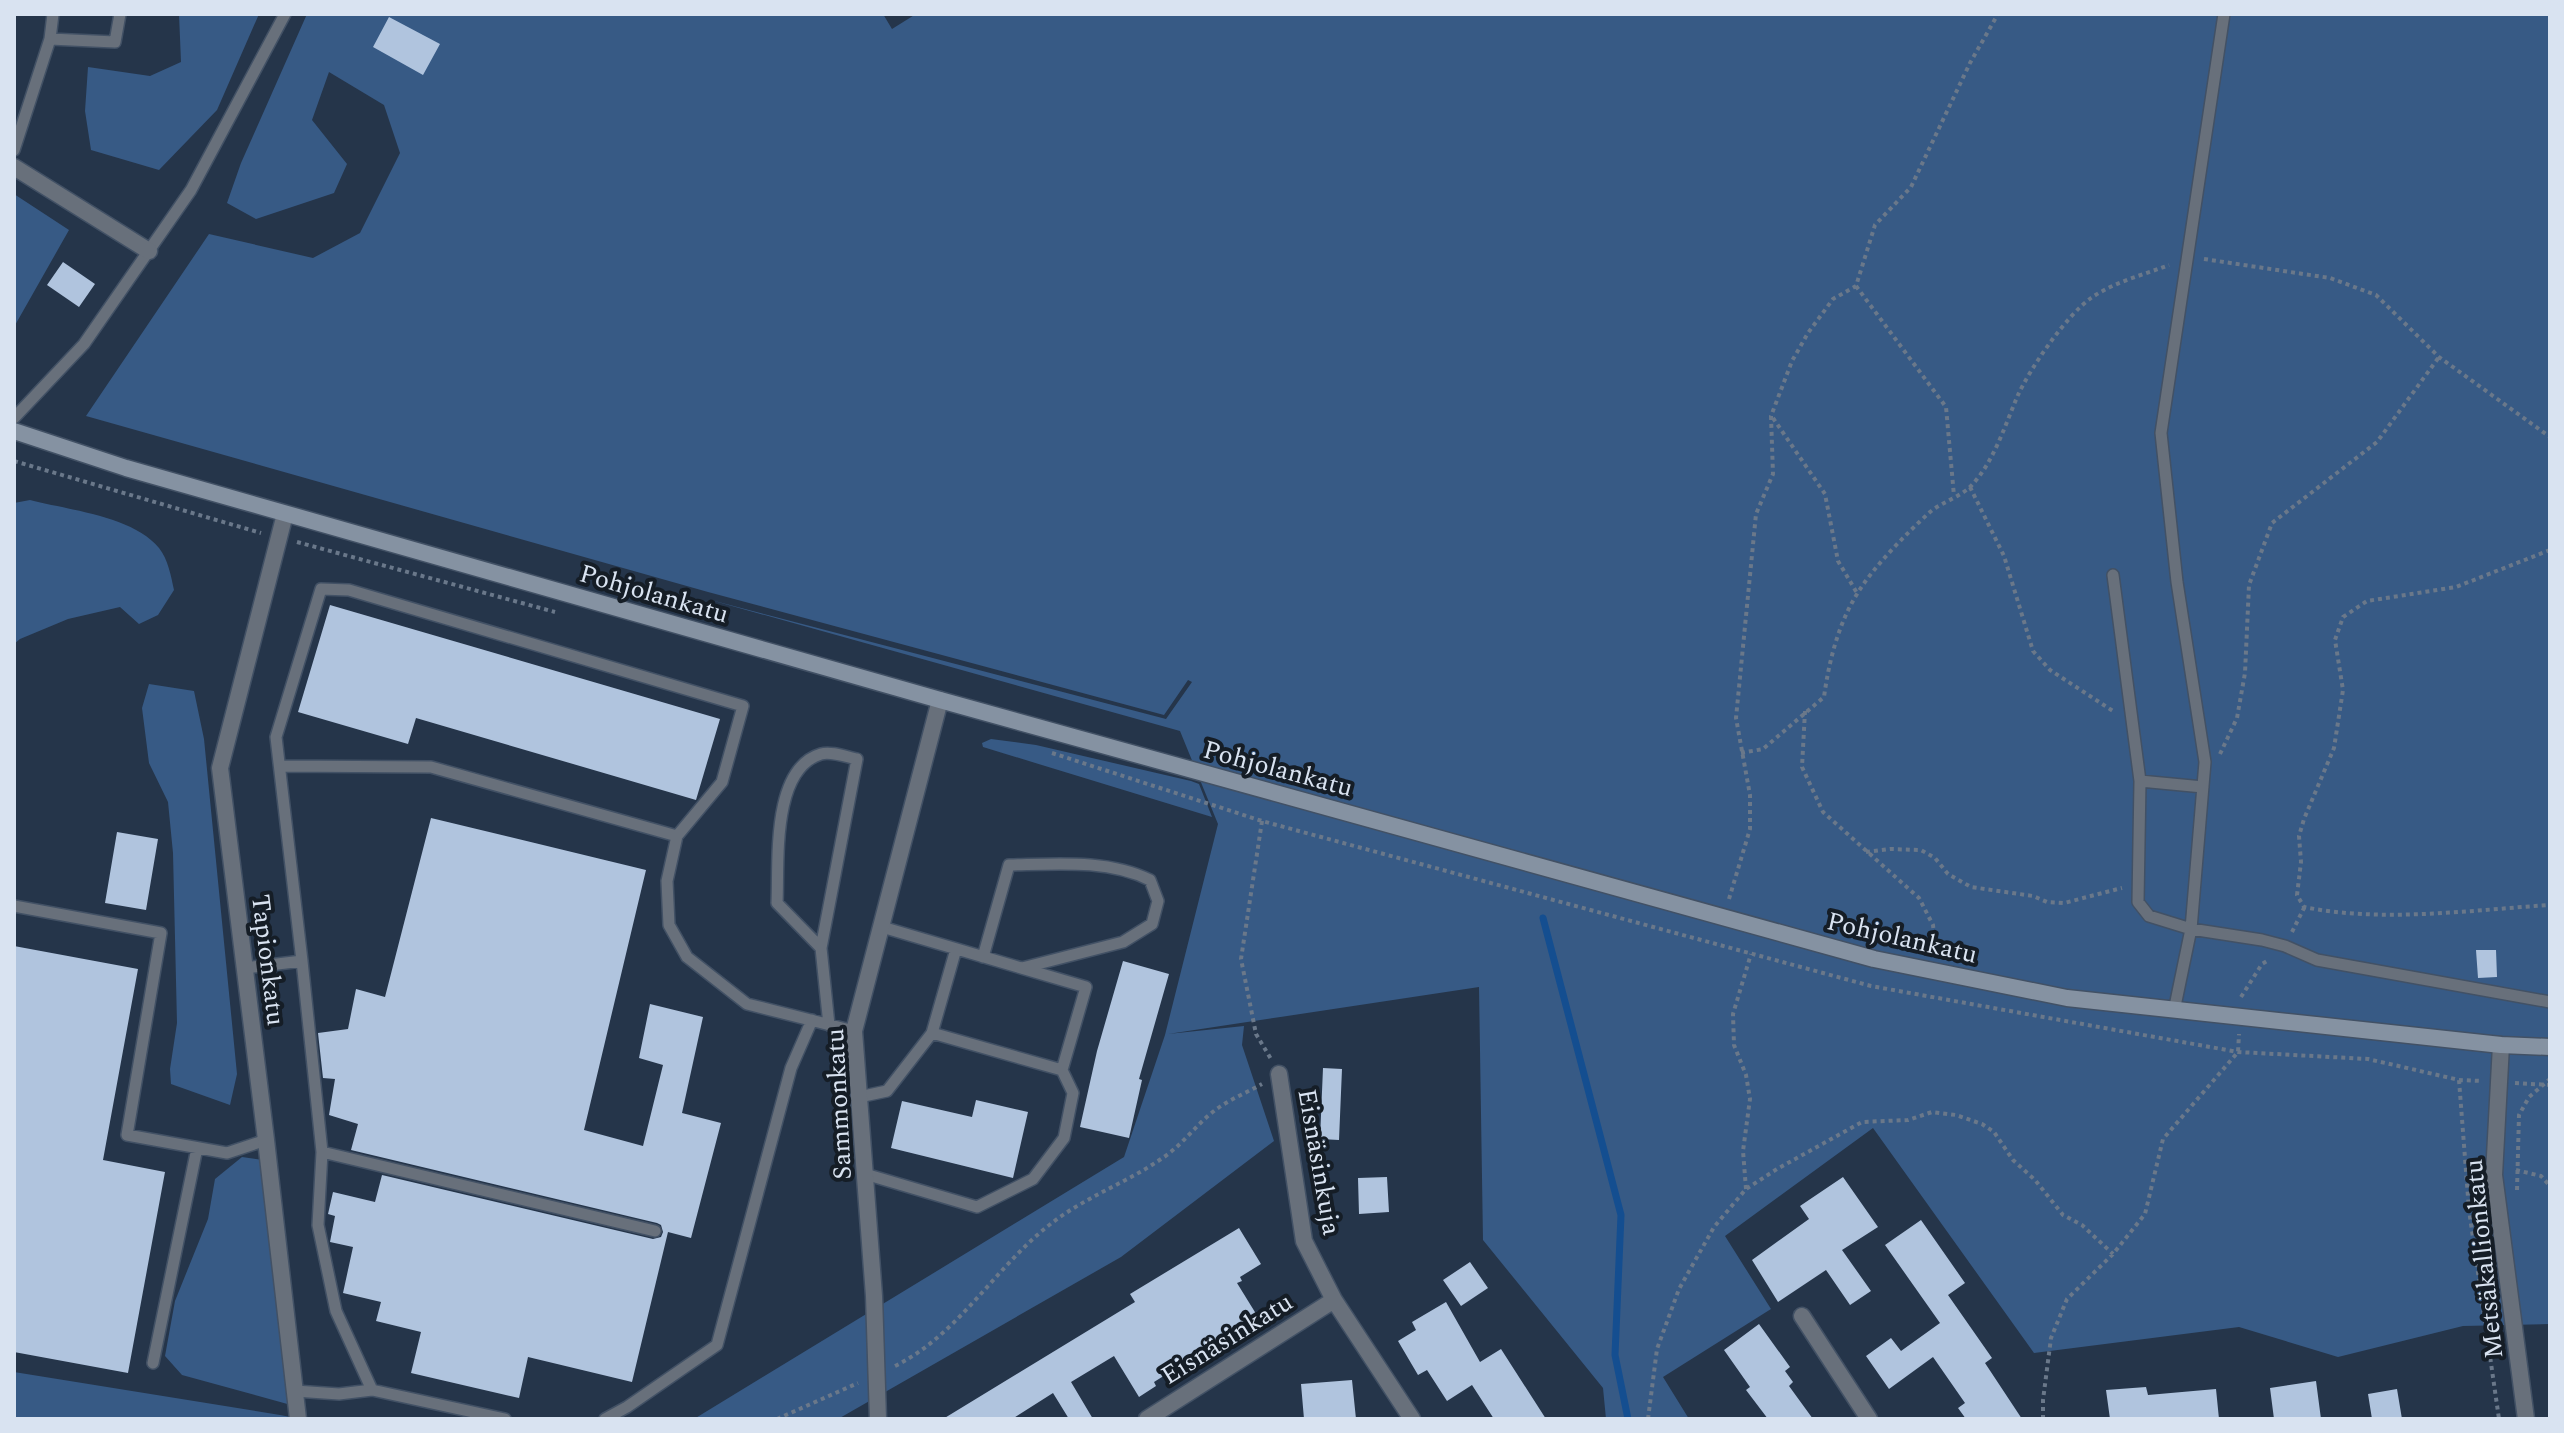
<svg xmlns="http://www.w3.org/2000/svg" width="2564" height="1433" font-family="Spectral,serif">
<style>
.green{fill:#375a85}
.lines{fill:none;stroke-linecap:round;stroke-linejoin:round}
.stream{stroke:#144e90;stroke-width:7}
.building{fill:#b0c4de}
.service-casing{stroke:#425165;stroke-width:14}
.minor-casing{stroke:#425165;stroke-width:19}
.tertiary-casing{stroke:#425165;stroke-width:19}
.secondary-casing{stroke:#425165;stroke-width:19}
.path{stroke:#6a788a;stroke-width:4;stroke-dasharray:4 4;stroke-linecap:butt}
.service{stroke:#68707b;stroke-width:11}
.minor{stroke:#68707b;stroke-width:16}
.tertiary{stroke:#68707b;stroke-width:16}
.secondary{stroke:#8592a2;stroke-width:16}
.labels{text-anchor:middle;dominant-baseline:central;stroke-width:8;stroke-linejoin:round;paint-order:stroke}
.street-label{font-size:26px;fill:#d9e3f1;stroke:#151d26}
</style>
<rect width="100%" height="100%" fill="#25354a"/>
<path class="green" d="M179,14H259L217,110L159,170L91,150L85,111L88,67L150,76L181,62Z
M307,14H883L892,29L916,14H2550V1324L2463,1326L2338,1357L2239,1327L2034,1353L1873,1128L1725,1236L1771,1309L1663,1377L1689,1419H1606L1603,1388L1483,1240L1479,987L1168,1034L1244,1026L1242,1045L1274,1141L1121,1257L838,1419H694L1124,1157L1165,1035L1218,824L1180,731L707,599L1166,719L1192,682L1188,680L1164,715L708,592L86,416L209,234L313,258L360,233L400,153L384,105L329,72L312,120L347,164L334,193L256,219L227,203L241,163Z
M14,194L69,230L14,327Z
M30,500C68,510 133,516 159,548C168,559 171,576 174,590L158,615L139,624L120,607L68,619L20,639L14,644V503Z
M149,684L194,691L204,739L237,1074L230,1105L171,1084L170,1069L177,1023L173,853L168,802L149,763L142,708Z
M991,739L1036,745L1191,781L1199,784L1212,817L983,747L982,743Z
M242,1157L263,1160L291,1405L182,1375L165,1356L175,1301L208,1219L215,1179Z
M14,1372L280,1415L301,1419H14Z"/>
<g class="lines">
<path class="stream" d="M1543,918L1621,1215L1615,1355L1628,1419"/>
</g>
<path class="building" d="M389,17L440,44L423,75L373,47Z
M63,262L95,284L79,307L47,285Z
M330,605L720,719L696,800L416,718L408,744L298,712Z
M431,818L646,870L584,1130L643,1146L663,1065L639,1058L650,1004L703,1017L682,1113L721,1123L691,1238L668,1232L632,1382L528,1357L519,1398L411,1373L421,1332L376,1321L381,1302L343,1293L353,1247L330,1242L335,1216L328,1214L333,1192L375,1202L382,1175L653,1239L661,1237L663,1232L661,1225L657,1223L351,1150L358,1124L329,1115L335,1079L323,1078L318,1033L348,1029L356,989L385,997Z
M117,832L158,839L146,910L105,903Z
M14,946L138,969L103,1160L165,1172L128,1373L14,1352Z
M2476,950H2496L2497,977L2478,978Z
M1123,961L1169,974L1139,1079L1142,1080L1129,1138L1080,1127L1097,1051Z
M1323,1068L1342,1069L1339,1140L1320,1139Z
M976,1100L1028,1112L1013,1178L891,1148L902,1101L972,1117Z
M1387,1177L1389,1212L1359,1214L1358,1178Z
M1843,1177L1878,1227L1842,1250L1871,1291L1850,1305L1826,1270L1778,1302L1752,1260L1809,1219L1800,1206Z
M1921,1220L1965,1283L1948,1295L1992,1358L1985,1363L2022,1419H1966L1958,1408L1965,1403L1933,1357L1889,1389L1866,1356L1891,1338L1901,1351L1940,1323L1885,1245Z
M1239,1228L1261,1264L1240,1277L1242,1281L1237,1283L1258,1317L1154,1382L1156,1386L1139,1397L1114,1356L1071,1382L1093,1419H1069L1053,1393L1012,1419H943L1135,1302L1130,1294Z
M1470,1262L1488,1288L1461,1306L1443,1280Z
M1446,1302L1480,1362L1501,1349L1546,1419H1494L1472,1385L1447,1401L1427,1370L1418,1375L1398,1341L1416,1330L1412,1322Z
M1759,1324L1790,1367L1785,1371L1793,1382L1789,1386L1813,1419H1768L1746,1390L1750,1387L1724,1350Z
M1352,1380L1356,1419H1304L1301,1384Z
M2316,1381L2321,1419H2274L2270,1388Z
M2146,1387L2148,1395L2216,1389L2219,1419H2110L2106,1390Z
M2397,1389L2402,1419H2372L2368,1394Z"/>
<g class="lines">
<g class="service-casing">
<path id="service" d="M50,39L115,42L120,14
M14,150L50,39L53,14
M14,418L84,344L191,190L285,14
M2113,575L2140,781L2138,902L2149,916L2191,929L2262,940L2285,946L2317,960L2550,1002
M280,766L431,767L677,836
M2140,781L2203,787
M14,906L161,933L127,1135L227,1153L266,1140
M882,927L1086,987L1062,1070L932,1033L956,949
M821,948L777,903C779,862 771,769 821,754C831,751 847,757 857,759L821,948L829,1025
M983,957L1009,865C1055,864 1108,859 1150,880L1158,901L1152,924L1123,942L1022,968
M302,961L276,737L321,589L349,590L743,706L722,782L677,836L667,881L669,925L687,957L747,1004L854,1031
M245,968L302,961L322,1152L318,1225L336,1311L372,1390L505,1419
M2174,1011L2191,929L2205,762L2177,582L2161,433L2224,14
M859,1097L887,1091L932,1033
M322,1152L655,1231
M865,1174L977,1207L1033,1179L1064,1138L1073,1093L1062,1070
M153,1363L197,1148
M295,1391L339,1394L372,1390
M605,1419L627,1407L717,1345L791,1068L812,1020"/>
</g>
<g class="minor-casing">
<path id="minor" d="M14,167L149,251
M285,514L220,768L266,1140L298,1419
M1279,1074L1304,1241L1334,1300L1412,1419
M1802,1316L1869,1419
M878,1419L874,1296L854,1031L940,700
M1147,1419L1334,1300"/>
</g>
<g class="tertiary-casing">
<path id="tertiary" d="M2501,1045L2494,1175L2526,1419"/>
</g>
<g class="secondary-casing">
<path id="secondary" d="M14,431L126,468L940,700L1874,959L2067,998L2501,1045L2550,1047"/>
</g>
<path class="path" d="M2204,259L2330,278L2376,295L2439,357L2550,437
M1856,286L1946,407L1954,496
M1773,418L1825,494L1838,561L1857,593
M14,461L261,533
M1970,487L2004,556L2033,651L2050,670L2113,711
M297,542L555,612
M2550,550L2456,587L2367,601L2343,617L2335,640L2343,690L2334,748L2304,819L2299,836L2301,862L2297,895L2304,907C2382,923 2471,910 2550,905
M1805,711L1802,767L1823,812L1919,898L1933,925L1936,954
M1052,753L1262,821L1871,986L2238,1052L2368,1059L2459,1080L2482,1081
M1741,753L1763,749L1824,697C1829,661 1838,625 1857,594C1874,566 1906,534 1930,512C1942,502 1960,497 1971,486C1994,462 2005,425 2018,395C2031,367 2066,316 2091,298C2114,282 2143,275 2169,265
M2220,754L2237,718L2245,673L2249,585L2272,523L2377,442L2439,357
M1262,821L1241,959L1256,1034L1271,1059
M1866,852L1890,849L1921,850L1935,858L1948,874L1971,887L2033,896L2047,902L2064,903L2122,888
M1729,899L1750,829V795L1736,718L1756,514L1773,474L1771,416L1792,361L1808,333L1833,299L1856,286L1875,225L1911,187L1970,63L1998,14
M2292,932L2304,908
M2241,997L2262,964L2269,960
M2459,1080L2469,1210L2499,1419
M2515,1083L2550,1085
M2516,1170L2541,1176L2550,1186
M1746,1189L1743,1151L1750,1099L1746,1075L1734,1045L1733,1014L1751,954
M2517,1190L2519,1115L2529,1097L2550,1079
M895,1366C958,1335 994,1269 1048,1226C1084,1197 1127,1183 1164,1157C1183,1144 1196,1125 1214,1111C1228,1100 1246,1093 1262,1084
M777,1419L858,1383
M1648,1419L1657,1349L1679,1289L1714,1227L1746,1189L1777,1169L1862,1122L1908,1120L1932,1112L1956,1115L1982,1124L1994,1132L2013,1160L2035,1180L2063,1215L2082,1225L2113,1254
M2043,1419V1400L2051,1338L2067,1299L2113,1254L2145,1214L2163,1139L2238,1052L2239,1034"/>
<use href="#service" class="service"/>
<use href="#minor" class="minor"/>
<use href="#tertiary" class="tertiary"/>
<use href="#secondary" class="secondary"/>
</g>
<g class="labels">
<g class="street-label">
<text transform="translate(654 594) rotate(16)">Pohjolankatu</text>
<text transform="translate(1278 769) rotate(15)">Pohjolankatu</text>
<text transform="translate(1902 938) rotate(13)">Pohjolankatu</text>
<text transform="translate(268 960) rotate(83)">Tapionkatu</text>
<text transform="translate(839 1104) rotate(-93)">Sammonkatu</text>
<text transform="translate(1319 1162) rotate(80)">Eisnäsinkuja</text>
<text transform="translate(2484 1259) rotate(-96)">Metsäkallionkatu</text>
<text transform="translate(1227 1339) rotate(-32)">Eisnäsinkatu</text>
</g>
</g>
<rect width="2564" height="1433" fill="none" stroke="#d9e3f1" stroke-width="32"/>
</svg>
